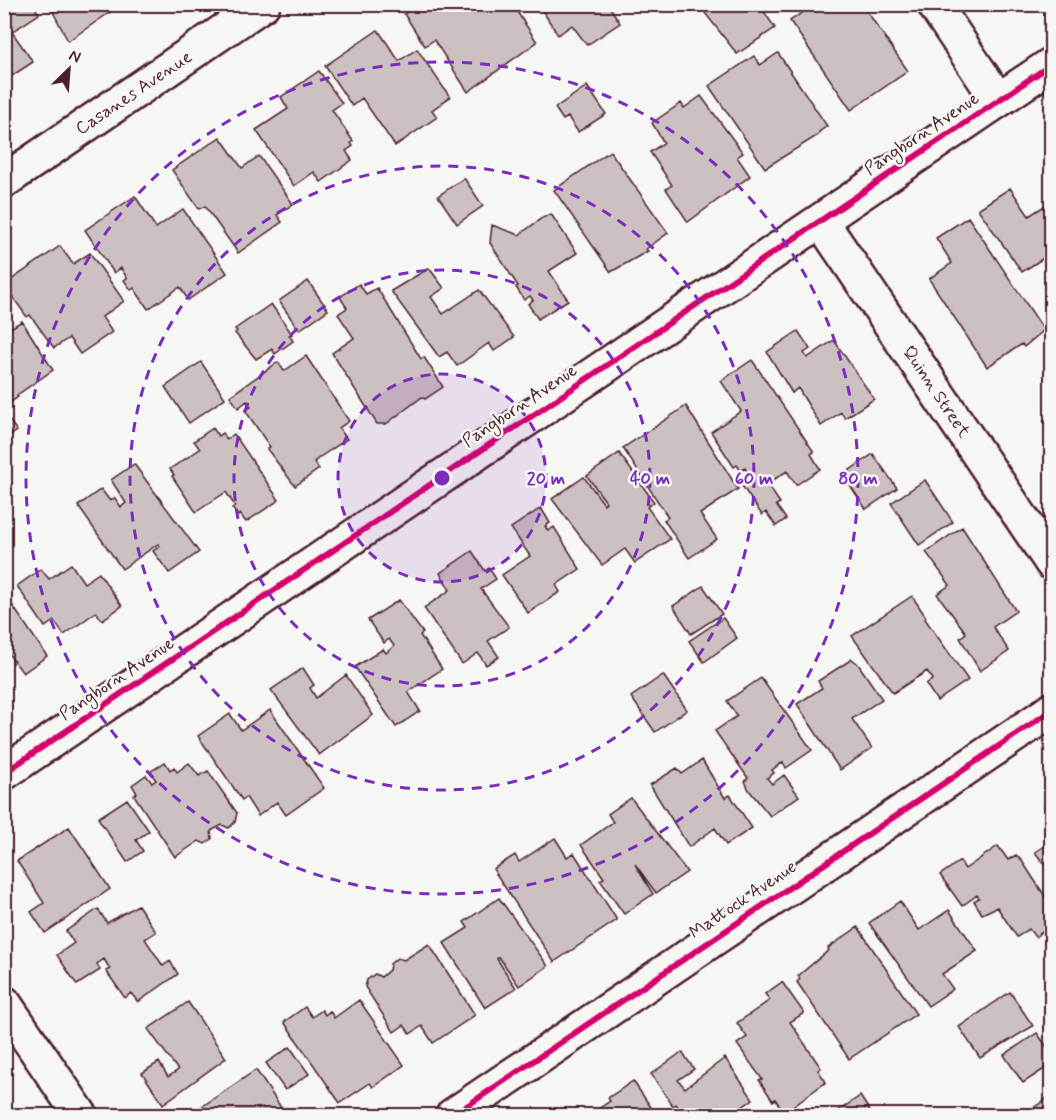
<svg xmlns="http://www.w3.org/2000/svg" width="1056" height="1120" font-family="Mynerve,sans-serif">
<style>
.building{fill:#ccc1c0;stroke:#4a1f2b;stroke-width:1.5}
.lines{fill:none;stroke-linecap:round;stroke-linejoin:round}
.street-casing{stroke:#4a1f2b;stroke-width:38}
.street{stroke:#f6f6f2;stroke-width:33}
.cycleway-casing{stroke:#f6f6f2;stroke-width:10}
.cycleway{stroke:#d6006c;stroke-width:6}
.ring{fill:none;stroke:#7b2cbf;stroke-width:3;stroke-dasharray:10 8}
.labels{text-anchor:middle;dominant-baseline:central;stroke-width:5;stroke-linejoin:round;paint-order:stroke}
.street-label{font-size:18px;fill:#4a1f2b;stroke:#f6f6f2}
.centre{fill:#7b2cbf;stroke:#f6f6f2;stroke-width:3}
.ring-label{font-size:18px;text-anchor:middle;font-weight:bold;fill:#7b2cbf;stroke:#f6f6f2;stroke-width:5;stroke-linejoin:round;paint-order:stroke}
</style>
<rect width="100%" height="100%" fill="#f6f6f2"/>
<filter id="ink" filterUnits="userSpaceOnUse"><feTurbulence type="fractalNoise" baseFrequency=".0167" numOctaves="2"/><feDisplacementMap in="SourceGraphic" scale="12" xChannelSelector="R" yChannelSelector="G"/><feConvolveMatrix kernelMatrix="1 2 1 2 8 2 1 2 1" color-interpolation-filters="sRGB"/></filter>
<g filter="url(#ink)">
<path class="building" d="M4,4H33L39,14L12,32L33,62L4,81Z
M49,4H122L68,41Z
M418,4H463L467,10L474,4H512L537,42L468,92L434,40L425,46L404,14Z
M538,4H608L620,23L587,45L572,25L558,35Z
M709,4H759L775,28L737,54L702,9Z
M815,4H862L908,71L851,110L790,21Z
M378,30L399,61L417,49L450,97L432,110L437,117L395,146L362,98L352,106L325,66Z
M778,53L827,126L819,132L820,134L765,168L709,86L754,56L760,65Z
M319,71L342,103L332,110L353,141L351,143L353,146L346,151L352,160L321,182L314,172L294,186L256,130L288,109L281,97Z
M587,86L606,114L578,132L568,117L563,120L555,108Z
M701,96L743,153L737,157L750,176L688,222L666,189L672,185L650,152L664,143L652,123L681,103L684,108Z
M220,137L242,168L259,156L293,204L277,215L282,222L238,253L205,206L199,209L172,170Z
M610,151L668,233L646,249L648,251L611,272L554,190Z
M464,178L483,206L457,224L438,196Z
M1010,188L1029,216L1052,201V261L1048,255L1022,272L978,209Z
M135,196L156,228L183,209L227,273L188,300L180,287L148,309L134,288L131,290L124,280L127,278L121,268L114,273L85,230Z
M551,214L577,253L549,271L568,300L538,319L528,304L533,300L530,296L524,300L516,287L518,286L490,243L492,225L519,235L542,218Z
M968,217L1044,330L1024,347L1022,344L987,367L929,279L952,263L936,238Z
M60,246L73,264L90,253L124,301L102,317L112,332L80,354L69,338L54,348L30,315L27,317L4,285Z
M429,268L444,288L431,297L443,314L479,290L514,337L494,351L489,343L457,366L447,352L439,357L391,291Z
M308,281L328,310L299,330L279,301Z
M359,284L366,294L377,288L421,359L424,357L443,387L425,399L422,397L386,424H377L332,353L354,338L338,314L347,308L340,297Z
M271,304L292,334L289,335L293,341L275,354L272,349L256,359L235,333L237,331L235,329Z
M22,321L53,370L17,395L18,397L4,407V332Z
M798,331L810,349L804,353L807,358L834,340L874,399L845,418L841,412L821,426L798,388L792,393L767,352Z
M306,356L349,421L339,428L347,439L320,457L314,462L319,469L295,486L267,449L270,447L245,410L251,407L247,401L238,408L230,396L278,362L284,371Z
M752,360L814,452L811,454L820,469L796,485L787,471L767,484L780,503L776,505L786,519L776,526L766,512L762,515L740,483L750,477L745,468L741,471L737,465L734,467L711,432L741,411L721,381Z
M201,362L225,398L189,423L165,387Z
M686,406L738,489L700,514L717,539L689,558L664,520L668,517L623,448Z
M4,413L17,431L4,440Z
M1052,416V432L1044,421Z
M213,428L218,436L222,433L227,439L234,434L279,500L246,522L240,514L238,516L232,508L235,506L226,492L196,512L172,476L174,475L170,469L200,449L194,441Z
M619,453L654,502L647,507L670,539L635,563L625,549L602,565L552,499L584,477L604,504L606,502L587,476Z
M873,454L897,488L866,509L843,475Z
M134,464L199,552L169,573L153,551L160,546L158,544L122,569L78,506L101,489L110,501L115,498L121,507L126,503L111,480Z
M925,480L953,522L919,545L891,503Z
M541,508L550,523L545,526L548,531L554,527L580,569L556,585L560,592L528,613L502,575L530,556L511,528Z
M962,527L1016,611L993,627L1009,651L980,671L960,638L966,633L937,594L950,585L926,552Z
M472,551L485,571L489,568L496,579L481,589L509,627L488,641L499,657L486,665L478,653L462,664L424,608L450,590L440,573Z
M71,564L84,583L99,573L122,606L102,620L96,612L64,635L54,621L45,627L17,586L41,569L49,579Z
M703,586L722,614L691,634L673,606Z
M912,596L926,617L925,619L968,680L937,701L926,684L933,679L927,671L893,693L852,636Z
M8,599L47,656L23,673L4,648V601Z
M399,600L423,633L420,635L442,669L408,692L420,711L396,727L355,667L383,649L386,653L394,646L389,639L384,643L368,620Z
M723,618L737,638L704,662L689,641Z
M852,659L858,664L882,699L852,719L872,748L840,770L797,704L822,688L818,681Z
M303,668L314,685L310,688L316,698L346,675L373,715L319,755L271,690Z
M663,675L687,710L655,732L631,697Z
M761,678L812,750L786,768L783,762L772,770L774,773L767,778L772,784L784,775L799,796L770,816L749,790L745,781L748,778L715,731L737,716L727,701Z
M270,710L324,788L286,815L277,802L258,816L246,797L242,800L198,736L230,714L241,730Z
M702,760L725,798L730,795L752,828L726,845L715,828L689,847L650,785L677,768L682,774Z
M165,762L170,770L174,767L177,772L189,763L199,776L208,771L237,813L235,822L229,828L222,825L211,831L212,839L205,844L199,841L175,857L134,795L137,793L132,785L146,775L152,783L156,780L150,772Z
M631,798L687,872L656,893L635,864L653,894L624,914L600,880L604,878L581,845L613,822L608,814Z
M127,799L149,831L136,840L143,851L127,862L98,818Z
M1052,801V816L1044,806Z
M69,827L110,889L45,933L31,912L44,903L17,861Z
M555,838L567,857L574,853L617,920L554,962L493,869L515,855L519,862Z
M1052,841V875L1035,852Z
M998,846L1008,860L1016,855L1022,861L1052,907V925L1035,937L1029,929L1017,937L997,907L982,914L974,901L979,898L977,895L962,906L940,875L960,861L965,869Z
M499,898L548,966L519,986L499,957L497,959L516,988L485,1008L444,943L468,928L464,922Z
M900,901L919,930L949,910L977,951L942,974L953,989L928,1006L869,923Z
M138,905L156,932L145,939L163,966L170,961L178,974L138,1002L131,993L125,998L106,971L110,969L104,959L97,964L100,970L77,985L57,955L74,943L66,931L98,909L107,923Z
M858,927L916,1014L849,1059L797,982L800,979L798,976L829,950L828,948Z
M429,944L475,1015L433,1043L422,1026L410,1034L404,1025L394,1032L365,987L367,980L375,974L381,977L389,970L390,964L397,958L404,960Z
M782,982L804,1013L790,1022L821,1068L818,1070L826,1082L784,1112L775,1099L773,1101L759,1080L762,1079L737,1044L747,1037L737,1023L770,1000L765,994Z
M1010,992L1033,1026L980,1058L959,1027Z
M359,1000L404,1065L373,1087L370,1083L340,1103L284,1022L305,1007L312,1017L322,1010L325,1015L330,1011L334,1018Z
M188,1002L226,1058L163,1104L142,1073L159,1062L168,1077L178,1070L148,1029Z
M1037,1033L1052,1054V1064L1023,1083L1004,1055Z
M290,1047L309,1074L285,1090L266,1063Z
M682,1052L694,1069L678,1080L685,1088L725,1058L753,1099L730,1116H684L676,1104L673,1106L651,1074Z
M256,1070L282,1109L273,1116H188Z
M633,1081L657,1116H588L610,1101L608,1098Z
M1052,1095V1116H1022Z
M860,1096L873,1116H831Z"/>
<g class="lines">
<g class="street-casing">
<path id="street" d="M934,4L998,100
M4,181L263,4
M821,221L1052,563
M4,773L1052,64
M4,1003L81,1116
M452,1116L1052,710"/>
</g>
<use href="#street" class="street"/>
<g class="cycleway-casing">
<path id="cycleway" d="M4,773L1052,64
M452,1116L1052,710"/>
</g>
<use href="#cycleway" class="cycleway"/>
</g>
</g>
<circle cx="442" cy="478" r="104" fill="#7b2cbf" fill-opacity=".12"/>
<g class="ring">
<circle cx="442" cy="478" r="104"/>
<circle cx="442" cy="478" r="208"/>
<circle cx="442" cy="478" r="312"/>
<circle cx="442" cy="478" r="416"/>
</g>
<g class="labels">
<g class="street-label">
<text transform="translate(134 93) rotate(-34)">Casanes Avenue</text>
<text transform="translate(922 134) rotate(-34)">Pangborn Avenue</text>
<text transform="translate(936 392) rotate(56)">Quinn Street</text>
<text transform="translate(520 406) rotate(-34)">Pangborn Avenue</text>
<text transform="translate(117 679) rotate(-34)">Pangborn Avenue</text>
<text transform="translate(743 900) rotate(-34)">Mattock Avenue</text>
</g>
</g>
<circle cx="442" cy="478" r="9" class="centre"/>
<g class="ring-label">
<text x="546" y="484">20 m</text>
<text x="650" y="484">40 m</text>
<text x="754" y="484">60 m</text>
<text x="858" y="484">80 m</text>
</g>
<rect width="1056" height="1120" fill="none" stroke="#f6f6f2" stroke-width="24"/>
<rect x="12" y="12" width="1032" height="1096" fill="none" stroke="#4a1f2b" stroke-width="2" filter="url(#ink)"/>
<g transform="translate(69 69) rotate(25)" stroke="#f6f6f2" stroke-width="4.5" paint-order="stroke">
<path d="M0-4.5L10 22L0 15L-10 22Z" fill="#4a1f2b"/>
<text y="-9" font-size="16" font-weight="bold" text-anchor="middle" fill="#4a1f2b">N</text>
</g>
</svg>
